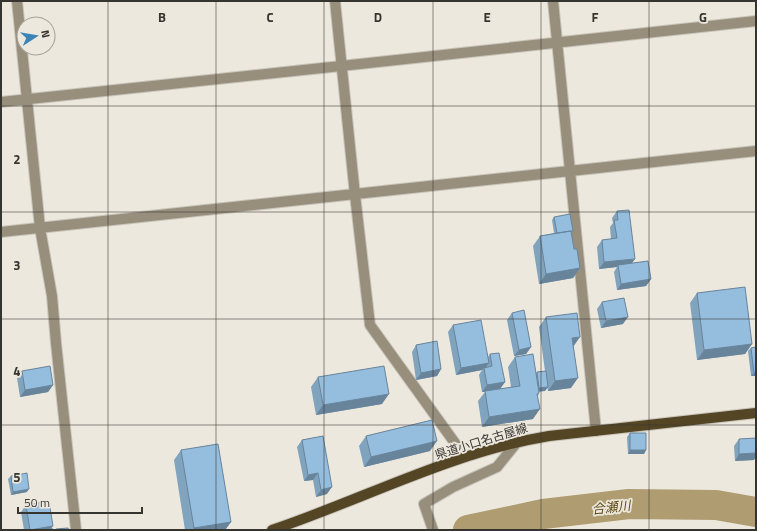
<svg xmlns="http://www.w3.org/2000/svg" width="757" height="531" font-family="'Titillium Web','Noto Sans JP',sans-serif">
<style>
.lines{fill:none;stroke-linecap:round;stroke-linejoin:round}
.river{stroke:#af9c71;stroke-width:30}
.minor-casing{stroke:#c8c4ba;stroke-width:12}
.major-casing{stroke:#c8c4ba;stroke-width:12}
.minor{stroke:#978f7c;stroke-width:10}
.major{stroke:#544625;stroke-width:10}
.wall{fill:#80a3be}
.shaded-wall{fill:#68849b}
.building{fill:#95bddd;stroke:#68849b}
.grid{fill:none;stroke:#36342f;stroke-width:1;stroke-opacity:0.55}
.labels{text-anchor:middle;dominant-baseline:central;stroke-width:3.5;stroke-linejoin:round;paint-order:stroke}
.street-label{font-size:12px;fill:#36342f;stroke:#ede8dd}
.water-label{font-size:13px;font-style:italic;fill:#5c4813;stroke:#ede8dd}
.grid-label{font-size:13px;text-anchor:middle;font-weight:bold;fill:#36342f;stroke:#ede8dd;stroke-width:3.5;stroke-linejoin:round;paint-order:stroke}
</style>
<rect width="100%" height="100%" fill="#ede8dd"/>
<g class="lines">
<path class="river" d="M468,530L543,514L629,504L716,505L756,512"/>
<g class="minor-casing">
<path id="minor" d="M17,1L40,228L52,296L56,343L76,530
M335,1L355,195L370,325L465,457
M553,1L596,431
M1,102L341,66L756,21
M1,232L756,151
M433,530L424,504L453,487L497,467L518,441"/>
</g>
<g class="major-casing">
<path id="major" d="M272,530C364,499 452,452 549,436L756,413"/>
</g>
<use href="#minor" class="minor"/>
<use href="#major" class="major"/>
</g>
<path class="wall" d="M617,211L632,263L651,279L646,286L617,290L614,272L617,267L599,269L597,247L602,240L611,239L610,227L613,223L612,218Z
M554,217L573,231L571,233L574,249L580,268L573,278L539,284L533,246L540,236L554,233L552,220Z
M697,293L752,344L745,354L697,360L690,303Z
M602,302L623,324L601,328L597,309Z
M512,313L531,347L526,354L514,356L507,320Z
M546,317L574,347L571,388L548,391L547,387L545,391H539V393L538,396L533,419L482,427L478,401L485,392H482L479,375L482,370L456,375L448,332L453,325L488,357L490,354L505,382L500,389L511,387L508,367L515,357L536,374L537,372L545,371L539,327Z
M416,345L441,369L437,376L416,380L412,352Z
M756,347V376H751L748,351L751,348Z
M22,371L53,385L48,392L20,397L17,378Z
M318,377L382,404L316,415L311,387Z
M630,433L646,450L644,454H628L627,437Z
M323,436L327,494L316,497L313,480L304,481L297,447L302,440Z
M366,436L430,451L364,467L359,446Z
M739,439L754,460L735,461L734,446Z
M181,450L231,522L225,530H185L174,460Z
M11,476L27,492L11,495L8,479Z
M26,505L51,528L52,530H24L21,512Z"/>
<path class="shaded-wall" d="M635,259L630,266L618,265L617,267L599,269L604,262Z
M580,268L573,278L539,284L546,274Z
M651,279L646,286L617,290L621,284Z
M628,317L623,324L601,328L606,321Z
M580,337L573,347L572,338Z
M752,344L745,354L697,360L704,350Z
M531,347L526,354L514,356L519,350Z
M489,363L484,369V368L482,370L456,375L461,368Z
M441,369L437,376L416,380L421,373Z
M754,373H756V376H751Z
M578,378L571,388L548,391L555,381Z
M505,382L500,389L482,392L487,385Z
M53,385L48,392L20,397L25,390Z
M548,387L545,391L537,392L539,388Z
M389,394L382,404L316,415L323,405Z
M540,409L533,419L482,427L489,417Z
M437,441L430,451L364,467L371,457Z
M630,450H646L644,454H628Z
M756,453V457L754,460L735,461L739,454Z
M318,473L313,480L304,481L308,475Z
M332,487L327,494L316,497L321,490Z
M29,489L27,492L11,495L13,492Z
M231,522L225,530H192L194,528Z
M53,526L50,530H30Z"/>
<path class="building" d="M629,210L635,259L604,262L602,240L617,238L614,220H618L617,211Z
M570,214L573,231H571L557,233L554,217Z
M571,231L574,249H577L580,268L546,274L540,236Z
M648,261L651,279L621,284L618,265Z
M745,287L752,344L704,350L697,293Z
M624,298L628,317L606,321L602,302Z
M524,310L531,347L519,350L512,313Z
M577,313L580,337L572,338L578,378L555,381L546,317Z
M481,320L489,363L461,368L453,325Z
M437,341L441,369L421,373L416,345Z
M756,347V373H754L751,348Z
M499,353L505,382L487,385L484,368L492,366L490,354Z
M533,354L539,393L537,394L540,409L489,417L485,391L520,386L515,357Z
M50,366L53,385L25,390L22,371Z
M384,366L389,394L323,405L318,377Z
M546,371L548,387L539,388L537,372Z
M432,420L437,441L371,457L366,436Z
M630,433H646V450H630Z
M323,436L332,487L321,490L318,473L308,475L302,440Z
M756,438V453L739,454V439Z
M218,444L231,522L194,528L181,450Z
M27,473L29,489L13,492L11,476Z
M49,501L53,526L30,530L26,505Z
M52,528V530H38Z
M68,528L69,530H56V529Z"/>
<path class="grid" d="M108,1V530M216,1V530M324,1V530M433,1V530M541,1V530M649,1V530M1,106H756M1,212H756M1,319H756M1,425H756"/>
<g class="labels">
<g class="street-label">
<text transform="translate(481 441) rotate(-17)">県道小口名古屋線</text>
</g>
<g class="water-label">
<text transform="translate(611 507) rotate(-6)">合瀬川</text>
</g>
</g>
<g class="grid-label">
<text x="162" y="22">B</text>
<text x="270" y="22">C</text>
<text x="378" y="22">D</text>
<text x="487" y="22">E</text>
<text x="595" y="22">F</text>
<text x="703" y="22">G</text>
<text x="17" y="164">2</text>
<text x="17" y="270">3</text>
<text x="17" y="376">4</text>
<text x="17" y="482">5</text>
</g>
<rect width="757" height="531" fill="none" stroke="#36342f" stroke-width="4"/>
<g transform="translate(36 36) rotate(78)"><circle r="19" fill="#ede8dd" stroke="#a4a097"/>
<path d="M0-3L7 15L0 10L-7 15Z" fill="#3a84b8"/>
<text y="-6" font-size="11" font-weight="bold" text-anchor="middle" fill="#36342f">N</text>
</g>
<path d="M18 507v6h124v-6" fill="none" stroke="#36342f" stroke-width="2"/>
<text x="24" y="507" font-size="12" fill="#36342f" stroke="#ede8dd" stroke-width="3" paint-order="stroke">50 m</text>
</svg>
